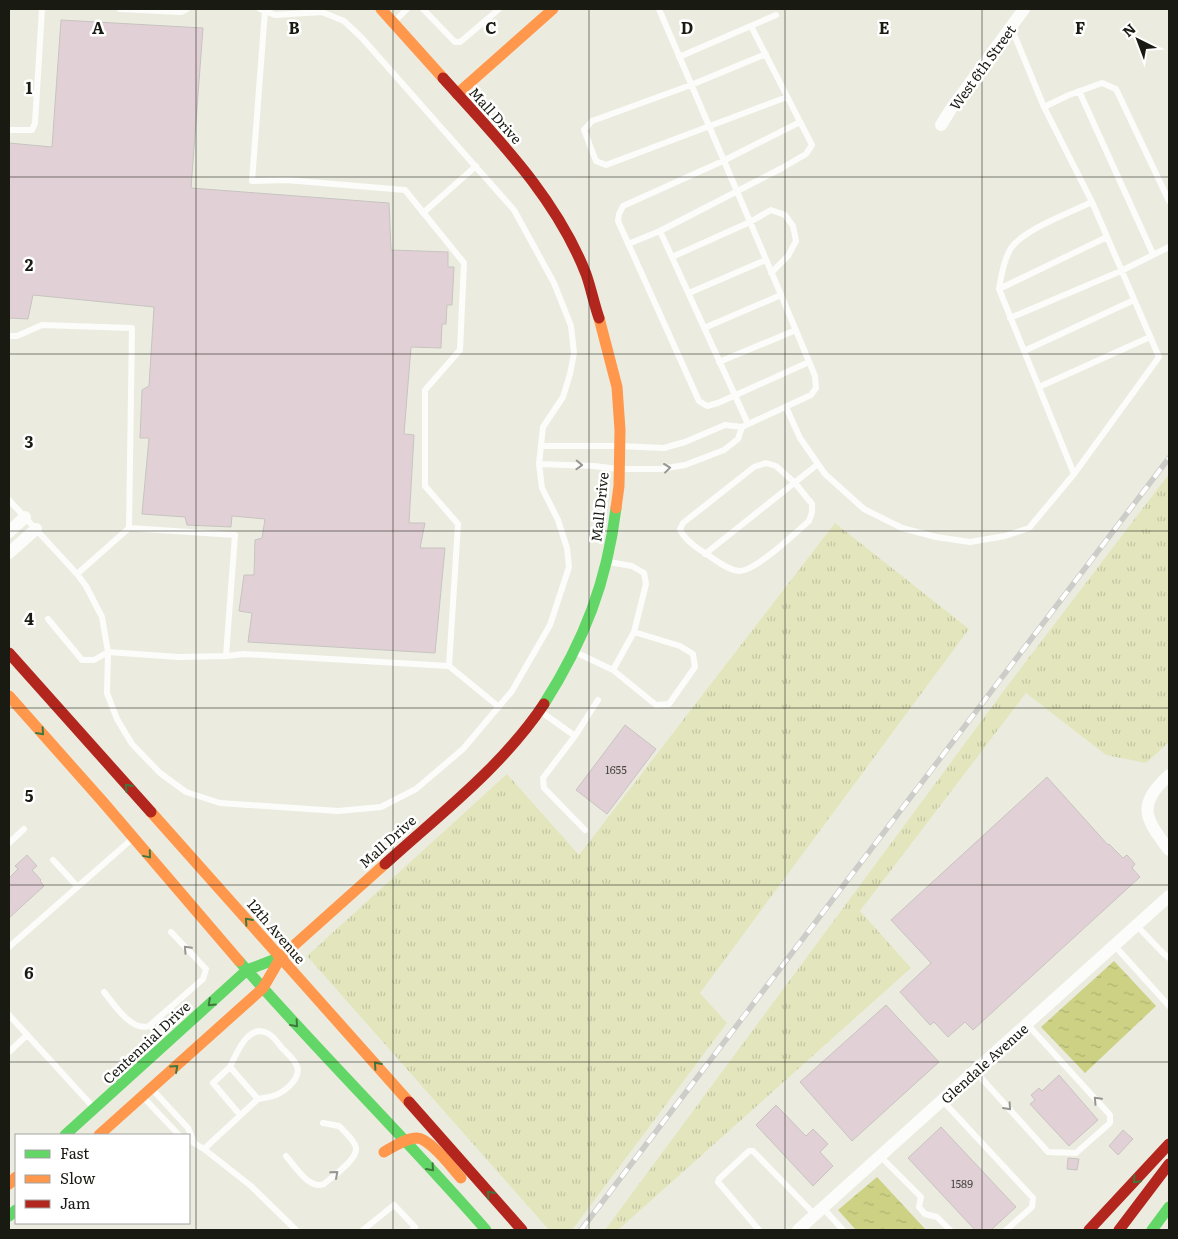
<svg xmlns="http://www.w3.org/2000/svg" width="1178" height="1239" font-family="Literata,serif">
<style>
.grass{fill:url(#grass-tufts)}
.water{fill:url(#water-ripples)}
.building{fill:#e1d1d7;stroke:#c7c4c0}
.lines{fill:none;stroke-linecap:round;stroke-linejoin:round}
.lane{stroke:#fcfcfa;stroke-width:6}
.street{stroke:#fcfcfa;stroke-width:12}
.fast{stroke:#63d668;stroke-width:11}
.slow{stroke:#ff974d;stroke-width:11}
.jam{stroke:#b3261e;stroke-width:11}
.rail-casing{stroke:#ccccc9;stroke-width:5.5}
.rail{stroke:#fff;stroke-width:4;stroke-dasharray:11;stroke-linecap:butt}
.oneway{stroke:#969692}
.oneway2{stroke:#3e783d}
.grid{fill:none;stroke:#191a12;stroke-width:1;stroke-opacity:0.55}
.labels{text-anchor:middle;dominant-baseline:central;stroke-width:5;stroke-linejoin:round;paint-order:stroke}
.number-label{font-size:11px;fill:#4b4843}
.street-label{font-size:14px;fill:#191a12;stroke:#fff}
.grid-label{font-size:16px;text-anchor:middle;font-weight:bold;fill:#191a12;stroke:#fff;stroke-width:5;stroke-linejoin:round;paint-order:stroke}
</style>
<defs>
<pattern id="grass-tufts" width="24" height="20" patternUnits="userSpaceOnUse" patternTransform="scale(1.25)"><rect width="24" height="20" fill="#e3e6bd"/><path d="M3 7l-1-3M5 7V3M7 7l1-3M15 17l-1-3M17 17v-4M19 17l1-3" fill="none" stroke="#c2c5a1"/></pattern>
<pattern id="water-ripples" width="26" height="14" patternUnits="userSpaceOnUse" patternTransform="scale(1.25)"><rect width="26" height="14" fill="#ccd184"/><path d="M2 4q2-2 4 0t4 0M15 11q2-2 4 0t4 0" fill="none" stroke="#afb371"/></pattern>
</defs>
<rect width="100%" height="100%" fill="#ebecdf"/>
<path class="grass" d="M1169,474V742L1146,763L1106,755L1026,693L860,911L911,968L618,1230H605L1011,681Z
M835,523L969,629L700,993L727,1023L572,1230H549L307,956L507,774L579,855Z"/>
<path class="water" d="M1114,961L1156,1006L1085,1073L1041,1027Z
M877,1177L926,1230H856L838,1210Z"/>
<path class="building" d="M61,20L203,28L191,188L389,203L391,250L448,252V267H454L452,305H447L446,324H442L441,348L411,347L404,434L414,435L409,523H425L420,548H445L435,653L248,642L252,613L239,611L244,575H254L255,540L262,538L265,519L232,516L231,527L187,525L185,517L142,514L149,438H140L142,390L149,386L154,307L33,295L28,319L9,318V143L52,147Z
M625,725L656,749L607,814L576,790Z
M1047,777L1108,845L1109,844L1123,858L1127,855L1135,864L1132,868L1140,877L973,1030L965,1022L948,1037L934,1022L930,1025L900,992L931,963L891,920Z
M27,855L37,866L32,870L41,880L40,881L44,886L9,918V878L18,869L15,866Z
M886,1005L939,1062L852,1141L800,1082Z
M1059,1075L1098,1120L1069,1146L1030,1104L1035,1100L1031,1095L1039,1088L1042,1091Z
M776,1105L806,1136L813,1129L828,1144L820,1152L833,1166L813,1186L756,1125Z
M941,1127L1016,1207L991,1230H975L908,1158Z
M1123,1130L1133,1139L1118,1155L1109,1146Z
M1068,1158L1079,1159L1077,1170L1067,1169Z"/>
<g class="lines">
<path class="lane" d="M120,9L181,12L187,9
M423,9L455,42H460L465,38L499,9
M265,11L252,181L286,180L405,190L464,263L460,350L425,390V486L458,524L449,666
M394,22L407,9
M766,54L691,85L592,121L584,130L596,161L606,165L787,97
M679,57L776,15
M1079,91L1153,254
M1044,107L1069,95L1102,83L1116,89L1169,201
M800,122L723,161L623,206L619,214L618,221L699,401L707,406L718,403L809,362
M9,130H32L35,123L42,9
M423,213L476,166
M628,244L660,231
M672,257L750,222L771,210L785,215L793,226L796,241L788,256L771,273
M999,289L1107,237
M689,293L766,260
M1010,318L1121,271L1169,247
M704,328L781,295
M9,336H17L42,325L132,328L129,528
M1024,351L1134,300
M719,362L796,330
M1039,387L1150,337
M786,407L800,438L825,474L864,509L902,528L936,537L970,542L1005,536L1029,528L1074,474L1159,357L1092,202L1044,107L1011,27
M748,424L660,231L782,168L806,154L812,145L751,26
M541,446H619L664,448L685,442L725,425L742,427L811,395L816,388L815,376C764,253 711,131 659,9
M766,463L776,466L795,483L812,504V512L809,521C796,532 755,572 739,571C728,570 717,561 708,555C698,549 684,540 680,529L683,523L754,467Z
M539,464L594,466L618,469H661L685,465L724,450L738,439L742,427
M1074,474L999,289C1001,276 1004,259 1011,248C1025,229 1069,213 1092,202
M9,500L77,574L86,586L102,617L108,652L107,693L117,719L132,744L160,773L186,792L220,803L338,811L381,807L416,789L463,749L512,691L550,625L569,567L567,548L558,520L542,488L539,464L543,427L563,397L570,374L574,353L571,326L554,283L514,210L362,38L344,21L322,12L275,15L260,9
M705,554L818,464
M48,619L82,660H94L108,652L178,657L226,656L235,535L129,528L77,574
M575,652L613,670L634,632L646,584L644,573L632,566L609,562
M226,656L244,654L449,666L499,707
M613,670L656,705L669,704L695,667L693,654L680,646L634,632
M540,711L575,736L598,700
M575,736L543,778L544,788L585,830
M9,843L24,829
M53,860L77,886
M1136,925L1163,953L1169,958
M1114,945L1169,1006
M9,947L132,839
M104,992C114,1004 131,1032 149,1026L203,979L206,969L171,932
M9,1015L94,1108
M9,1052L27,1035
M230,1067C236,1054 249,1021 269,1034C274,1037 278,1043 282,1048C287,1053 294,1059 297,1066C301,1078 287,1090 276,1095C271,1097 263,1098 258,1099
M975,1071L1048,1152L1076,1153L1110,1123V1115L1027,1024
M152,1089L188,1128L194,1142
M143,1097L179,1135
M942,1100L1033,1198L1032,1207L1006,1230
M189,1140L204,1149L251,1186L296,1230
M204,1149L258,1099L230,1067L213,1083L240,1115
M286,1156C295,1166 309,1190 324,1184C332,1177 358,1159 356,1148C355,1141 344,1131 339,1126L323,1123
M880,1156L921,1197L919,1207L925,1214L937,1217L950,1230
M823,1208L843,1230
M363,1230L394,1205L415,1227L412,1230
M759,1230L718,1182L719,1179L749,1151H753L815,1215"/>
<path class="street" d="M941,125L951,109L1024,9
M9,532L25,517
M9,553L36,529
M1169,775C1136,806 1145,818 1169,850
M798,1230L1169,896"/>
<path class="fast" d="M544,704C584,641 607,582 616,508
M239,961C319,1053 406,1138 486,1230
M65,1135L247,970L281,957
M9,1216L16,1210
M1152,1230L1169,1207"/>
<path class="slow" d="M381,9L443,78
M457,94L553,9
M599,318L617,387L620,430L619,486L616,508
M9,696L103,802L239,961
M151,812L409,1102
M99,1135L263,988L281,957L385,864
M384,1152C393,1147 406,1138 417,1138C431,1139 452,1168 461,1178
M9,1184L16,1177"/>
<path class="jam" d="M443,78C497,138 556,197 586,274C591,288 594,304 599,318
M9,653L151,812
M385,864C440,814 502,767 544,704
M409,1102L522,1230
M1089,1230L1169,1144
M1119,1230L1169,1164"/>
<g class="rail-casing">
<path id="rail" d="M581,1230L1169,458"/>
</g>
<use href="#rail" class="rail"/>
</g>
<defs><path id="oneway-chevron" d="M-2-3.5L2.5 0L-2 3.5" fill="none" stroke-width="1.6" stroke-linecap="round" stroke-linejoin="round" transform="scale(1.25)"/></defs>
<g class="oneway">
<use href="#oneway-chevron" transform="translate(579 465) rotate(2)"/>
<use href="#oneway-chevron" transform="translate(667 468) rotate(-7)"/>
<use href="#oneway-chevron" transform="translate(187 949) rotate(-133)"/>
<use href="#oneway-chevron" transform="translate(1097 1100) rotate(-133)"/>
<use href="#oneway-chevron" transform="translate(1008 1107) rotate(48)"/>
<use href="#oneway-chevron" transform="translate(335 1174) rotate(-41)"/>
</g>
<g class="oneway2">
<use href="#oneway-chevron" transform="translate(41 732) rotate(48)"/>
<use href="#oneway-chevron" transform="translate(128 787) rotate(-132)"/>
<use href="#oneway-chevron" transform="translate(148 855) rotate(50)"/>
<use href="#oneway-chevron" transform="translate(248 921) rotate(-132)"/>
<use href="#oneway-chevron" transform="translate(211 1003) rotate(137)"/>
<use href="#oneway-chevron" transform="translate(295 1024) rotate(48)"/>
<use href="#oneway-chevron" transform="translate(377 1065) rotate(-132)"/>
<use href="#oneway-chevron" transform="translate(175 1068) rotate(-42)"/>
<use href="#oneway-chevron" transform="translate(431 1168) rotate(48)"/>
<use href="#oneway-chevron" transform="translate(1136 1180) rotate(133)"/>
<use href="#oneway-chevron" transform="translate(490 1194) rotate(-131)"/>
</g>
<path class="grid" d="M196,9V1230M393,9V1230M589,9V1230M785,9V1230M982,9V1230M9,177H1169M9,354H1169M9,531H1169M9,708H1169M9,885H1169M9,1062H1169"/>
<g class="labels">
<g class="number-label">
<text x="616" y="769">1655</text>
<text x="962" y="1183">1589</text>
</g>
<g class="street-label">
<text transform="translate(982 67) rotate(-54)">West 6th Street</text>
<text transform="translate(496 115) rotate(48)">Mall Drive</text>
<text transform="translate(599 507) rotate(-84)">Mall Drive</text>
<text transform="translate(387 841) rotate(-42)">Mall Drive</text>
<text transform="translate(277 931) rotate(49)">12th Avenue</text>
<text transform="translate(146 1042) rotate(-43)">Centennial Drive</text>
<text transform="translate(984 1063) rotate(-42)">Glendale Avenue</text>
</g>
</g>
<g class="grid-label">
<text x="98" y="34">A</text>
<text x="294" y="34">B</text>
<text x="491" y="34">C</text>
<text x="687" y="34">D</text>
<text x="884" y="34">E</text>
<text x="1080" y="34">F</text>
<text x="29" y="94">1</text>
<text x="29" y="271">2</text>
<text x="29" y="448">3</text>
<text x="29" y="625">4</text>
<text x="29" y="802">5</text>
<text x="29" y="979">6</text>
</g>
<rect width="1178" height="1239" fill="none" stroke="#191a12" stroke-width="20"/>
<rect x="15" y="1134" width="175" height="90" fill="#ffffff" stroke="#a3a3a0"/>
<rect x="25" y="1150" width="25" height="8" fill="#63d668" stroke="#a3a3a0"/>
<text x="60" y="1159" font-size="15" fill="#191a12">Fast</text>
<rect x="25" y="1175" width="25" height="8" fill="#ff974d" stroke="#a3a3a0"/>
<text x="60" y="1184" font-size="15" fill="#191a12">Slow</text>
<rect x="25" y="1200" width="25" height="8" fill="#b3261e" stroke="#a3a3a0"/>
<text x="60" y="1209" font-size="15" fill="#191a12">Jam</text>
<g transform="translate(1138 40) rotate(318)" stroke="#ffffff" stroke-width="4" paint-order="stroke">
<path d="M0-4L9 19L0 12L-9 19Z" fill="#191a12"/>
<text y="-8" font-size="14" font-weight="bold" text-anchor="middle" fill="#191a12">N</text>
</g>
</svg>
